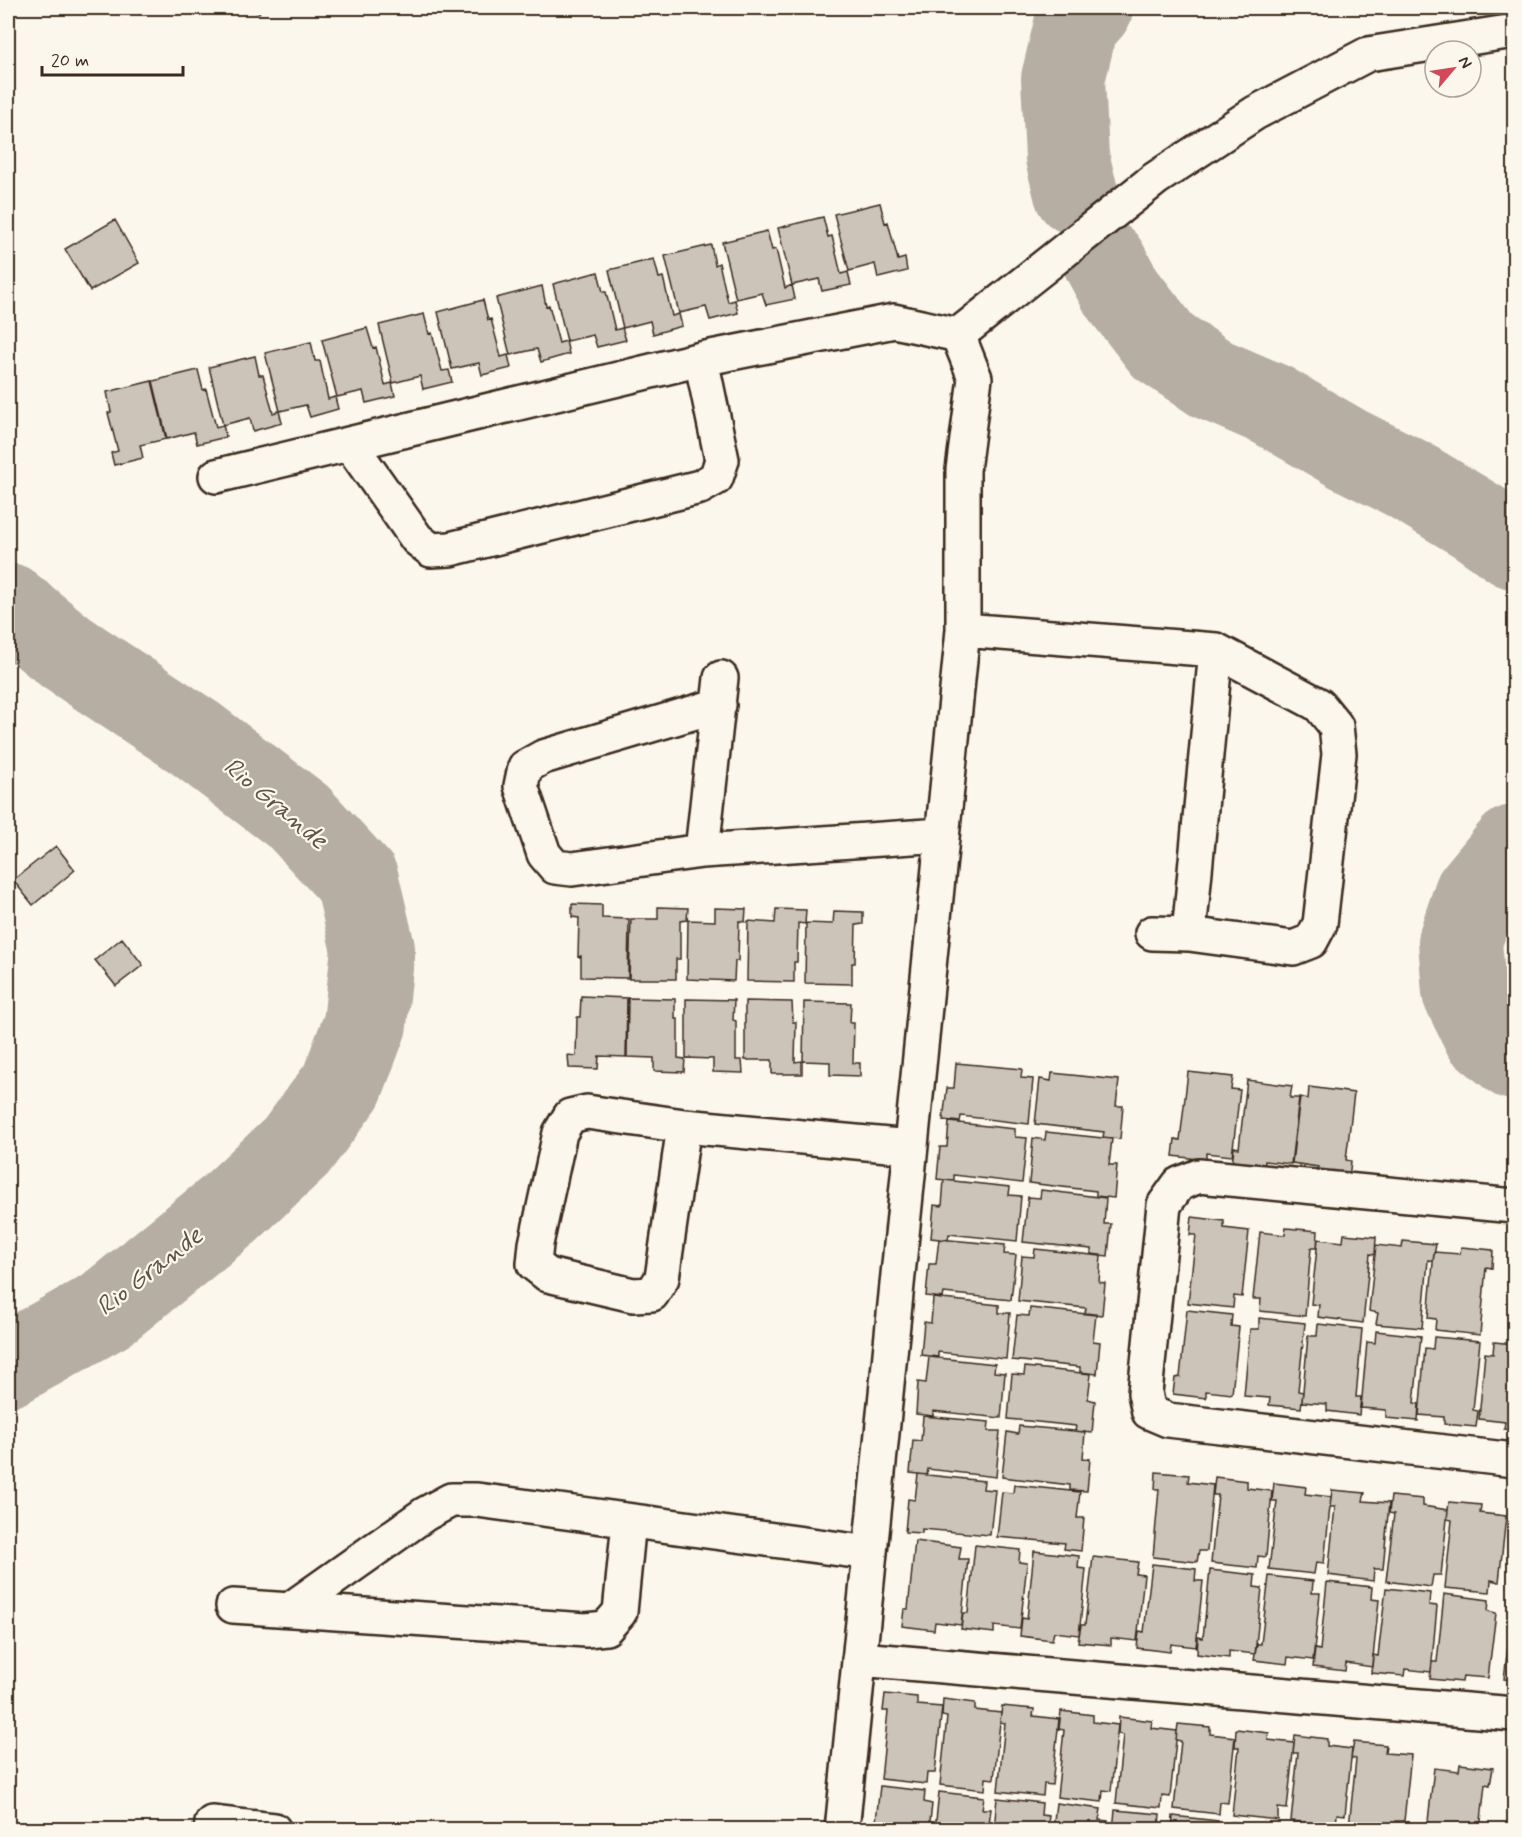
<svg xmlns="http://www.w3.org/2000/svg" width="1522" height="1837" font-family="Mynerve,sans-serif">
<style>
.lines{fill:none;stroke-linecap:round;stroke-linejoin:round}
.river{stroke:#b6aea2;stroke-width:84}
.building{fill:#ccc4b9;stroke:#3b2a1e;stroke-width:1.5}
.minor-casing{stroke:#3b2a1e;stroke-width:38}
.minor{stroke:#fbf7ec;stroke-width:33}
.labels{text-anchor:middle;dominant-baseline:central;stroke-width:4.5;stroke-linejoin:round;paint-order:stroke}
.water-label{font-size:26px;font-style:italic;fill:#605246;stroke:#fbf7ec}
</style>
<rect width="100%" height="100%" fill="#fbf7ec"/>
<filter id="ink" filterUnits="userSpaceOnUse"><feTurbulence type="fractalNoise" baseFrequency=".0167" numOctaves="2"/><feDisplacementMap in="SourceGraphic" scale="12" xChannelSelector="R" yChannelSelector="G"/><feConvolveMatrix kernelMatrix="1 2 1 2 8 2 1 2 1" color-interpolation-filters="sRGB"/></filter>
<g filter="url(#ink)">
<g class="lines">
<path class="river" d="M1076,193L1067,157L1063,79L1076,25L1091,8
M1105,262L1122,293L1163,346L1212,379L1272,405L1348,449L1406,478L1479,522L1514,547
M8,605L67,653L195,738L299,817L357,880L373,949L365,1024L342,1085L296,1147L229,1210L106,1310L8,1365
M1514,847L1476,893L1460,941L1464,992L1484,1033L1514,1058"/>
</g>
<path class="building" d="M246,8H261L259,13Z
M880,203L885,223L888,222L898,260L905,258L907,271L878,278L875,264L849,271L834,214Z
M823,217L828,237L832,236L841,274L848,272L851,285L822,291L819,279L792,285L778,228Z
M115,220L139,263L90,291L65,249Z
M767,231L772,250L776,249L785,288L792,285L795,299L766,305L762,293L736,299L722,242Z
M711,245L715,265L719,263L728,302L735,300L738,313L710,320L706,307L679,313L665,256Z
M654,259L659,278L663,277L672,316L679,314L682,326L653,334L650,321L623,328L609,270Z
M598,272L603,292H606L615,330L622,328L626,340L597,347L593,335L567,341L553,284Z
M542,286L546,306L549,305L559,343L566,341L569,354L541,362L537,349L510,355L496,298Z
M483,300L488,320L491,319L501,357L508,355L511,368L482,375L479,363L452,369L438,312Z
M424,314L429,334L432,333L442,371L449,370L452,382L423,389L420,376L393,383L379,325Z
M367,328L373,348L376,347L385,385L392,383L395,396L366,403L363,391L337,397L322,340Z
M311,342L315,361H320L328,399L335,397L338,409L310,417L306,405L280,411L265,353Z
M255,356L259,375H263L273,413L279,411L282,423L253,431L250,418L223,425L209,367Z
M198,370L203,390L206,389L216,427L223,425L226,437L197,444L194,432L167,439L153,381Z
M152,381L166,439L140,445L143,458L114,465L111,453L118,451L108,413L111,412L107,392Z
M56,846L75,870L33,905L13,880Z
M572,904L602,905V918L629,919L628,978L581,977V956L578,957L579,918L572,917Z
M658,907L688,908L687,920L680,921V959H676V979H629L631,919H658Z
M715,908L746,909L745,922L739,921L738,961H735L734,981L687,979L688,920L715,921Z
M776,909L806,910L805,924L798,923L797,962H794V982L747,981L748,921L775,923Z
M834,911L863,912V924L856,925L855,963H852V984L805,983L806,923L833,924Z
M122,938L143,965L116,986L95,960Z
M581,996L627,998L626,1057L599,1056L598,1069L569,1068L568,1055L576,1056L577,1017H580Z
M628,998L675,999V1019H678V1058L685,1059L684,1072L654,1071V1058L627,1057Z
M686,999L734,1000L733,1020L736,1021V1060H742L743,1073L713,1072V1059L686,1058Z
M745,1001L792,1002L793,1022H796L795,1062L802,1061V1074H772V1060H745Z
M804,1002L851,1003L850,1023H854L853,1063H860V1076L830,1075V1062L803,1061Z
M956,1063L1022,1069L1021,1078L1033,1079L1029,1124L961,1116L960,1122L943,1120L947,1088H954Z
M1188,1072L1233,1077L1231,1089L1240,1090L1232,1156L1206,1153V1160L1173,1156L1175,1139L1180,1140Z
M1052,1073L1119,1080L1116,1106H1123L1120,1139L1103,1137L1104,1132L1035,1124L1040,1079L1051,1081Z
M1247,1080L1292,1086L1290,1098H1299L1291,1164L1265,1161L1264,1168L1232,1164L1234,1147L1239,1148Z
M1309,1087L1354,1093L1346,1160L1351,1161L1349,1178L1317,1174L1318,1167L1292,1163L1300,1097L1308,1099Z
M949,1122L1015,1129V1137L1027,1138L1022,1183L954,1175V1181L937,1179L940,1147H947Z
M1046,1132L1112,1139L1109,1165H1117L1114,1198L1096,1196V1191L1029,1183L1033,1138L1045,1140Z
M944,1180L1010,1187L1009,1195L1021,1196L1017,1241L949,1234L948,1240L931,1238L934,1205L942,1206Z
M1041,1190L1106,1198L1104,1224H1111L1108,1256L1091,1254V1249L1023,1242L1028,1197L1040,1198Z
M1192,1217L1224,1221V1228L1249,1231L1242,1297L1234,1296L1233,1308L1188,1303L1196,1235H1190Z
M1286,1228L1318,1231L1317,1248H1311L1305,1316L1260,1311L1261,1299H1253L1260,1232L1285,1235Z
M1344,1234L1376,1237L1375,1255L1370,1254L1363,1323L1318,1317L1319,1305L1311,1304L1318,1239L1343,1242Z
M939,1239L1005,1245L1004,1254L1016,1255L1011,1300L944,1293L943,1298L926,1296L929,1264H936Z
M1403,1241L1436,1244L1433,1261L1428,1260L1422,1328L1376,1324L1378,1313L1369,1311L1376,1245L1402,1248Z
M1461,1247L1493,1250L1492,1268L1486,1267L1480,1335L1435,1330L1436,1319L1428,1318L1434,1252L1460,1254Z
M1035,1249L1101,1256L1099,1282L1105,1283L1102,1315L1085,1313L1086,1308L1018,1301L1022,1256L1034,1257Z
M933,1298L999,1305V1313H1010L1006,1359L938,1352V1357L921,1355L924,1322L931,1323Z
M1030,1308L1096,1315L1093,1341L1100,1342L1097,1374L1080,1372V1367L1012,1360L1017,1315L1029,1316Z
M1187,1310L1232,1315L1231,1326L1239,1327L1232,1394L1206,1391V1398L1173,1394L1175,1378L1180,1377Z
M1259,1318L1305,1323L1298,1391L1303,1392L1301,1408L1269,1405L1270,1398L1244,1396L1250,1329H1259Z
M1318,1324L1362,1329L1356,1397H1361L1359,1415L1327,1411V1404L1302,1402L1308,1336H1317Z
M1376,1331L1421,1336L1414,1403L1419,1404L1418,1421L1386,1418V1410L1361,1408L1367,1342L1375,1343Z
M1434,1337L1480,1341L1473,1410L1478,1411L1476,1427L1444,1424V1417L1419,1415L1425,1348L1433,1349Z
M1494,1342L1514,1344V1430L1504,1429L1505,1422L1479,1419L1485,1353L1493,1354Z
M929,1357L995,1364L994,1372L1005,1373L1001,1418L933,1411V1416L916,1414L918,1382L926,1383Z
M1025,1367L1091,1374L1088,1399L1095,1401L1092,1433L1075,1431L1076,1426L1008,1419L1012,1374L1024,1375Z
M923,1416L989,1422L988,1431H1000L996,1477L928,1469L927,1475L910,1473L913,1440L921,1441Z
M1019,1426L1085,1432L1083,1458L1090,1459L1087,1491L1070,1490V1485L1002,1477L1007,1432L1018,1434Z
M1156,1472L1189,1475L1188,1482L1213,1485L1207,1551H1199L1197,1562L1153,1557L1159,1489H1155Z
M918,1474L984,1481L983,1489L995,1490L990,1535L922,1529V1533L905,1532L908,1499L915,1500Z
M1215,1477L1247,1481V1488L1272,1491L1266,1557L1258,1556L1257,1568L1211,1563L1218,1495H1213Z
M1274,1483L1306,1487L1305,1494L1331,1497L1324,1563L1316,1562L1314,1574L1269,1569L1277,1501H1272Z
M1014,1485L1080,1492L1077,1518H1084L1081,1551L1064,1549L1065,1543L997,1537L1002,1492L1013,1493Z
M1332,1490L1365,1493L1363,1501L1389,1503L1383,1569H1374L1373,1581L1328,1575L1335,1507H1330Z
M1391,1496L1423,1499V1506L1448,1510L1441,1575H1433L1431,1587L1386,1581L1394,1514L1389,1513Z
M1449,1502L1481,1505L1480,1513L1506,1516L1499,1582L1491,1580L1490,1592L1445,1588L1452,1520L1447,1519Z
M915,1541L961,1547L959,1559H968L961,1625L935,1622L934,1630L902,1626L904,1609H908Z
M975,1545L1020,1550L1019,1562L1027,1563L1020,1629L994,1626V1633L961,1629L963,1613H968Z
M1034,1551L1079,1556L1078,1568L1086,1569L1079,1635L1054,1632L1052,1640L1020,1636L1022,1618L1027,1619Z
M1093,1557L1138,1562L1136,1574L1144,1575L1137,1641L1111,1638V1645L1078,1642L1081,1625H1085Z
M1152,1564L1196,1569L1195,1581H1203L1196,1647L1171,1644L1170,1652L1137,1648L1139,1631L1144,1632Z
M1210,1570L1255,1575L1254,1587L1262,1588L1255,1654L1229,1651V1658L1197,1654L1198,1637L1203,1638Z
M1269,1576L1313,1581L1312,1593H1320L1313,1660L1288,1657L1287,1664L1254,1660L1257,1644H1261Z
M1327,1582L1372,1587L1371,1599L1379,1600L1372,1667L1346,1663L1345,1671L1313,1667L1315,1649L1320,1650Z
M1386,1588L1430,1593L1429,1605L1437,1606L1431,1672L1405,1669L1404,1676L1371,1673L1373,1655L1378,1656Z
M1444,1594L1489,1600L1488,1611L1496,1613L1488,1678L1463,1676L1462,1682L1430,1679L1432,1662H1437Z
M1512,1613H1514V1680L1504,1679Z
M885,1694L917,1697V1705L942,1707L935,1773H927L926,1784L881,1779L888,1711H883Z
M943,1699L975,1703V1710L1001,1713L994,1779L986,1778L985,1790L940,1785L947,1717L942,1716Z
M1002,1706L1034,1709L1033,1716L1059,1719L1052,1785L1044,1784L1043,1796L998,1791L1005,1723L1000,1722Z
M1061,1711L1093,1715V1722L1118,1725L1111,1791L1103,1790L1102,1802L1057,1797L1064,1730L1059,1729Z
M1119,1717L1152,1721L1151,1728L1177,1731L1170,1797L1162,1796L1161,1808L1116,1803L1123,1735L1118,1734Z
M1178,1724L1210,1727V1734L1235,1737L1228,1803L1220,1802L1219,1814L1174,1809L1181,1741L1176,1740Z
M1236,1729L1269,1733L1268,1740L1294,1743L1287,1809L1278,1808V1820L1232,1815L1239,1747H1235Z
M1295,1735L1327,1739V1746L1352,1749L1345,1815L1337,1814L1336,1826L1291,1821L1298,1753H1293Z
M1354,1742L1386,1745L1385,1753L1411,1755L1404,1821H1396L1395,1830L1349,1827L1356,1759L1351,1758Z
M1460,1764L1493,1768L1490,1785L1485,1784L1480,1830H1427L1434,1768L1459,1771Z
M880,1786L925,1791L924,1802L932,1804L929,1830H875Z
M939,1792L984,1797L982,1809H991L988,1830H935Z
M997,1798L1042,1803L1041,1815L1049,1816L1047,1830H994Z
M1056,1803L1101,1809L1099,1820L1108,1821L1107,1830H1053Z
M1115,1810L1160,1814L1159,1826L1166,1827V1830H1113Z
M1173,1816L1218,1821L1217,1830H1172Z
M1231,1822L1276,1827V1830H1230Z"/>
<g class="lines">
<g class="minor-casing">
<path id="minor" d="M958,335L1155,179L1255,113L1368,54L1514,31
M350,444L417,539L431,550L450,549L700,487L716,478L722,460L701,359
M216,476L701,359L894,321L958,335
M963,630L1216,650L1319,705L1336,726L1339,754L1320,924L1311,941L1293,948L1189,934L1152,933
M719,705L543,757L525,767L521,786L544,854L555,867L572,869L702,851L942,835
M702,851L721,678
M1189,934L1216,650
M684,1126L662,1278L652,1294L633,1295L548,1275L534,1264L536,1244L560,1133L570,1116L587,1112L684,1126L910,1147
M1514,1206L1199,1176L1179,1184L1164,1205L1145,1393L1149,1412L1168,1420L1514,1460
M233,1606L586,1630L606,1628L620,1612L629,1521
M292,1608L425,1514L451,1500H477L870,1553
M859,1659L1514,1714
M211,1830L212,1823L274,1830
M842,1830L963,630V470L975,378L958,335"/>
</g>
<use href="#minor" class="minor"/>
</g>
</g>
<g class="labels">
<g class="water-label">
<text transform="translate(275 804) rotate(40)">Rio Grande</text>
<text transform="translate(150 1272) rotate(-38)">Rio Grande</text>
</g>
</g>
<rect width="1522" height="1837" fill="none" stroke="#fbf7ec" stroke-width="30"/>
<rect x="15" y="15" width="1492" height="1807" fill="none" stroke="#3b2a1e" stroke-width="2" filter="url(#ink)"/>
<g transform="translate(1453 69) rotate(61)"><circle r="28" fill="#fbf7ec" stroke="#aea59a" stroke-width="1.5"/>
<path d="M0-4.5L10 22L0 15L-10 22Z" fill="#d1495b"/>
<text y="-9" font-size="16" font-weight="bold" text-anchor="middle" fill="#3b2a1e">N</text>
</g>
<path d="M42 66v9h141v-9" fill="none" stroke="#3b2a1e" stroke-width="3"/>
<text x="51" y="66" font-size="18" fill="#3b2a1e" stroke="#fbf7ec" stroke-width="4.5" paint-order="stroke">20 m</text>
</svg>
